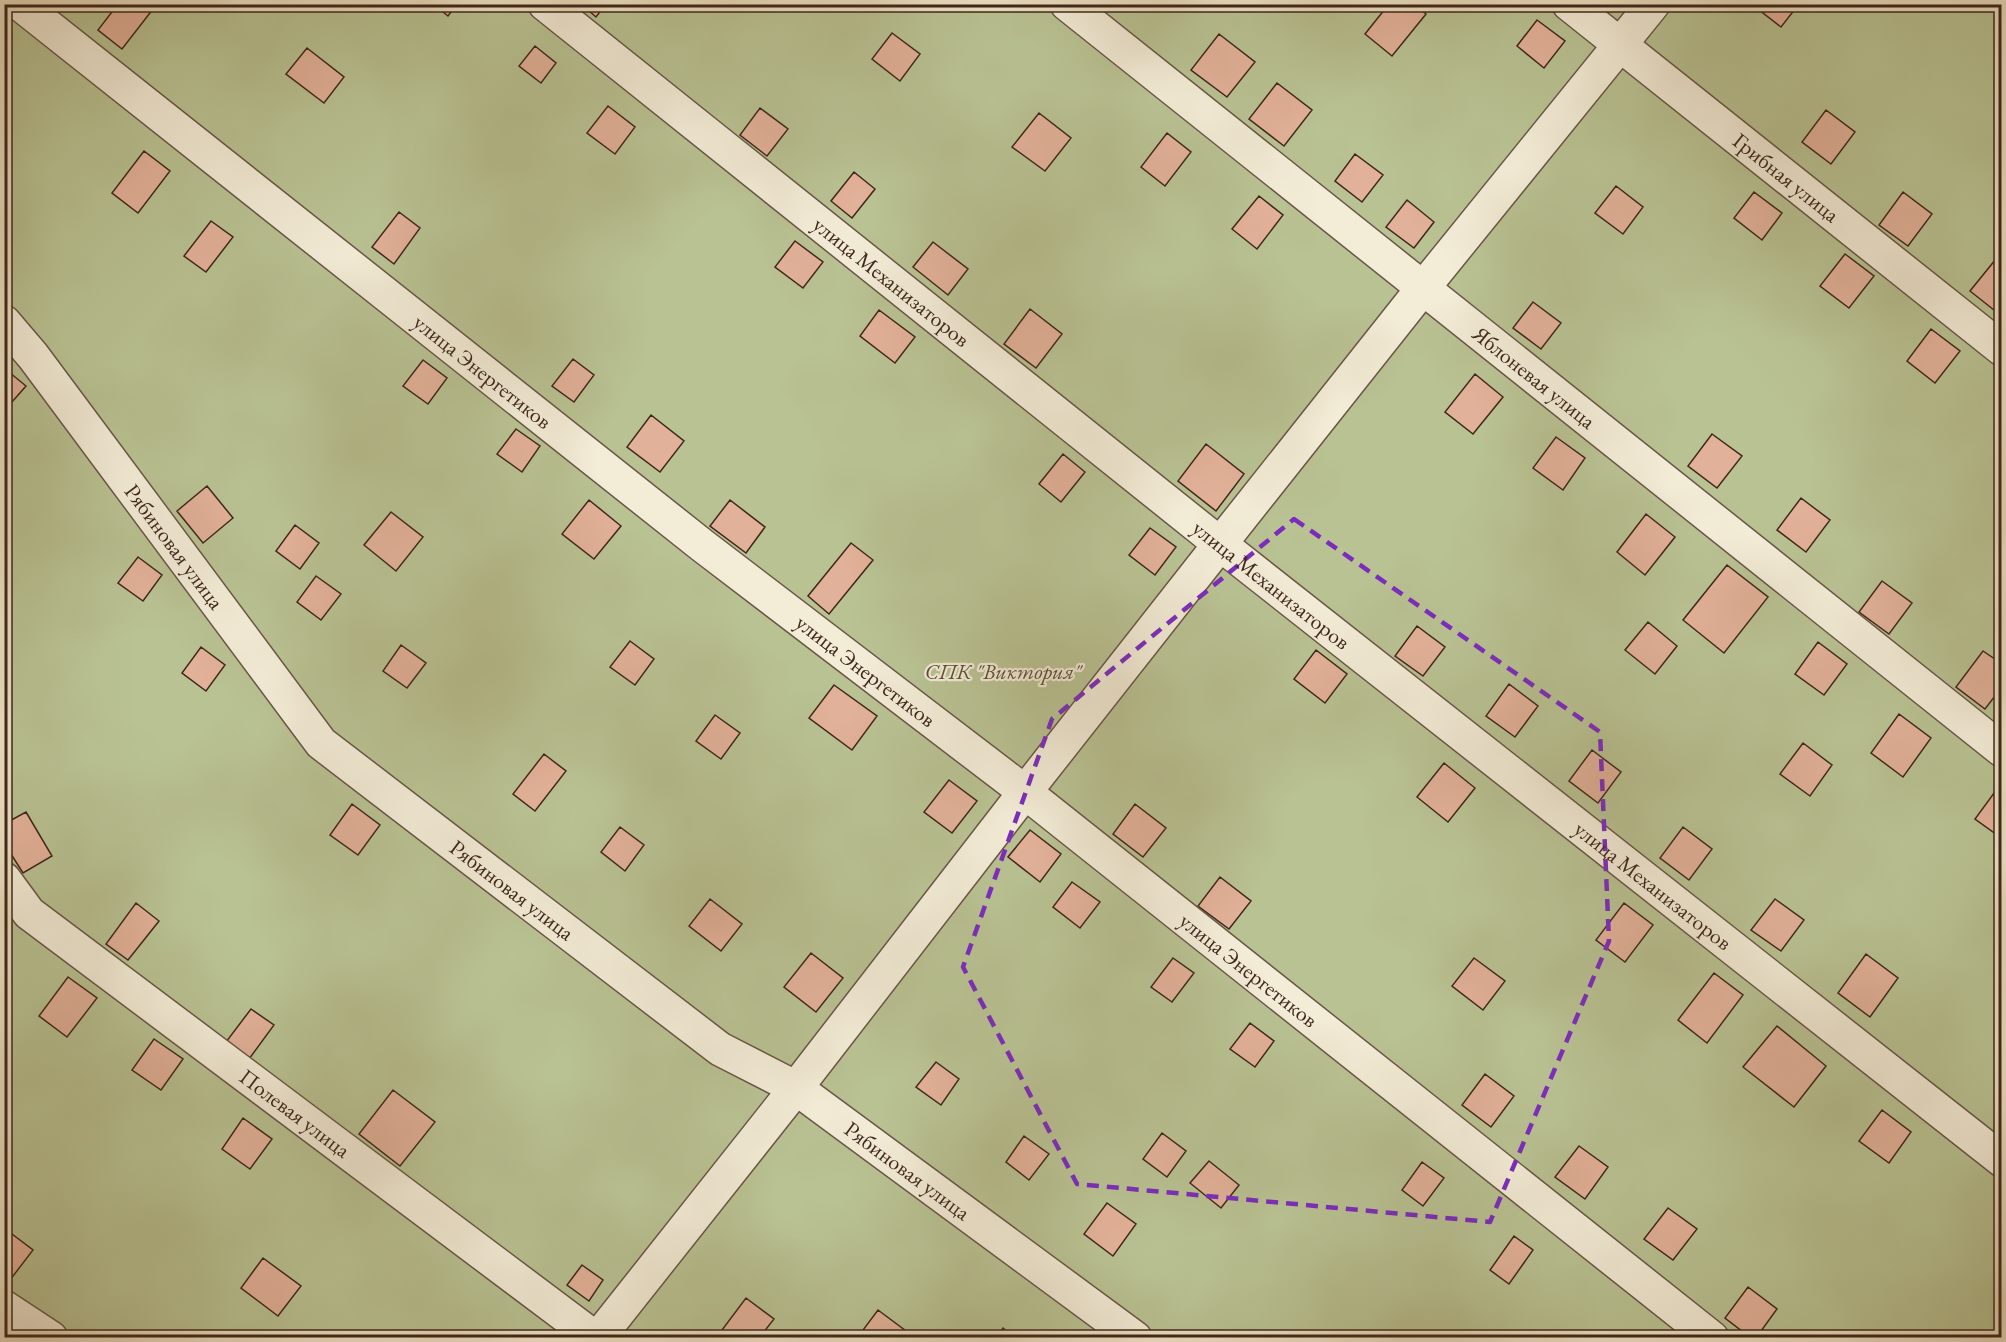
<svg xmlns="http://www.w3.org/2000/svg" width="2006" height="1342" font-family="'EB Garamond',serif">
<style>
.green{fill:#b9c293;stroke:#7c7458;stroke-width:1.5}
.building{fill:#e2b199;stroke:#3f271c;stroke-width:1.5}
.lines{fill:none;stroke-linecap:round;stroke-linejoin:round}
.minor-casing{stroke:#6a5646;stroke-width:36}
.minor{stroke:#f3ecd7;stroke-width:33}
.marked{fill:none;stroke:#7b2cbf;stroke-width:4.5;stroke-dasharray:12 8;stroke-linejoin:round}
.labels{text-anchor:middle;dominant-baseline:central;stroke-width:4.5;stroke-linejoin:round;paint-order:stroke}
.street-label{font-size:22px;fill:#3f271c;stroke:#f3ecd7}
.park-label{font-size:22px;font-style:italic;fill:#5e4e3a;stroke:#f3ecd7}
</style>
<rect width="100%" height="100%" fill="#ece1c2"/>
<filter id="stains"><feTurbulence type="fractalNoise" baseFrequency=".00333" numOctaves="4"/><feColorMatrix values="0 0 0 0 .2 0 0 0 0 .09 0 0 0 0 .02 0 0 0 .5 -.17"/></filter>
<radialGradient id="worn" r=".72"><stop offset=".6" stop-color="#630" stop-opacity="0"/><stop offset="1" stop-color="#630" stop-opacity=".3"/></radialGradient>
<path class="green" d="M5,5H2001V1337H5Z"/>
<path class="building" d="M118,4H147L153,9L122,49L98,30Z
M433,4H457L448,16Z
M581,4H606L596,17Z
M1389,4H1414L1426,14L1392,56L1365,34Z
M1755,4H1799L1781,27L1754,6Z
M1537,20L1565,41L1544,68L1517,46Z
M892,33L920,54L900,81L872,59Z
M1219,34L1255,62L1227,97L1191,70Z
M535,46L556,63L541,83L519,66Z
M307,48L344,77L324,103L286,74Z
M1277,83L1312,110L1284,146L1249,119Z
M608,106L635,127L615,154L587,133Z
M760,108L788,129L767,156L740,135Z
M1826,110L1855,132L1831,164L1802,142Z
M1039,113L1071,138L1045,171L1012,147Z
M1167,133L1191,152L1165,186L1141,167Z
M144,151L170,171L138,213L112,193Z
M1355,154L1383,175L1362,202L1335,181Z
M854,172L875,189L852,218L831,201Z
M1616,186L1643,207L1623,234L1595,213Z
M1754,192L1782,213L1762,240L1734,218Z
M1903,192L1932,214L1908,246L1879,225Z
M1259,196L1283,215L1257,249L1232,229Z
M1407,200L1434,222L1414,248L1386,227Z
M399,212L420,228L394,264L372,247Z
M211,221L233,237L206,272L184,256Z
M795,241L823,262L803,288L775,267Z
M933,242L968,269L948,295L913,267Z
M1845,254L1874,276L1849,308L1820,286Z
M2000,254L2002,255V310L1999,314L1970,291Z
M1533,302L1561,323L1541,349L1513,328Z
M1030,309L1062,334L1036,368L1004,344Z
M879,310L915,337L895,363L860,336Z
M1931,329L1960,351L1935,383L1907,361Z
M573,359L594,375L574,402L552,386Z
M423,360L447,378L428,404L403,386Z
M4,368L26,386L4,411Z
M1475,374L1503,397L1473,434L1445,412Z
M651,415L684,441L660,472L627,447Z
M516,429L540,446L522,472L497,454Z
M1712,434L1742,456L1717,488L1688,466Z
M1556,437L1585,458L1563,490L1533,468Z
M1206,444L1244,474L1216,511L1178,481Z
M1063,454L1085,472L1061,502L1039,484Z
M207,486L233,518L203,543L177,511Z
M1801,498L1830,520L1806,552L1777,530Z
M589,500L621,526L594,559L562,534Z
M730,500L765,527L746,553L710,526Z
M391,512L423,537L396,571L364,545Z
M1646,514L1675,537L1645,575L1617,552Z
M295,525L319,543L300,569L276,551Z
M1150,528L1176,547L1155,575L1129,555Z
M851,543L873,560L829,614L808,596Z
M138,557L162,575L143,601L118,583Z
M1727,565L1768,597L1724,653L1683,620Z
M316,576L341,594L321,620L297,602Z
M1882,581L1912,603L1889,634L1859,612Z
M1648,622L1677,646L1655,674L1625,650Z
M1417,626L1445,647L1423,676L1395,656Z
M630,641L654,659L635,685L610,667Z
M1818,642L1847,664L1824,695L1795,674Z
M401,645L426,663L407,688L383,671Z
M201,647L225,665L206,691L182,673Z
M1316,650L1347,674L1325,703L1294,679Z
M1983,651L2002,664V687L1985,709L1956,687Z
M1509,684L1538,706L1515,737L1486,716Z
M834,685L877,716L852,750L809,718Z
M1899,714L1931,738L1903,777L1871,753Z
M715,715L740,733L721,759L696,741Z
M1803,743L1832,765L1810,796L1780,774Z
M1592,750L1621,772L1598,803L1569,781Z
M544,754L566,771L535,811L513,794Z
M1444,763L1475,788L1448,822L1417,797Z
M949,780L977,801L952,833L924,812Z
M1997,789L2002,793V835L2000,837L1975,819Z
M352,804L380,825L358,855L330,835Z
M1135,804L1166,828L1143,857L1113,834Z
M26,812L52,856L23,873L4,843V824Z
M620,827L644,845L625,871L601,852Z
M1683,827L1712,849L1689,880L1660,858Z
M1030,830L1061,854L1040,882L1008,857Z
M1220,877L1251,901L1229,929L1198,906Z
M1072,882L1100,902L1080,928L1053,907Z
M710,899L742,924L721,951L689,926Z
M1775,899L1804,920L1781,951L1751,930Z
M136,903L159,921L128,960L106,944Z
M1624,903L1653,925L1625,962L1596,940Z
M811,953L843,978L816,1012L784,987Z
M1866,954L1898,978L1870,1017L1838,993Z
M1173,958L1194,973L1172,1002L1151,987Z
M1474,958L1505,981L1483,1010L1452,986Z
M1714,973L1743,995L1707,1043L1678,1020Z
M68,977L97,998L67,1037L39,1016Z
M251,1009L274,1025L249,1059L226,1042Z
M1250,1023L1274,1041L1255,1067L1230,1049Z
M1777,1026L1826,1066L1794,1107L1743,1067Z
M154,1039L183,1059L161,1090L132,1070Z
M936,1062L959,1079L941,1105L916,1087Z
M1485,1074L1514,1096L1491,1127L1462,1105Z
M393,1090L435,1122L400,1166L359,1134Z
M1882,1110L1911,1132L1889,1163L1859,1141Z
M243,1118L272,1139L250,1169L222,1149Z
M1162,1133L1186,1151L1167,1177L1143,1159Z
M1024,1136L1049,1154L1029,1180L1006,1162Z
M1579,1146L1608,1167L1585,1199L1555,1177Z
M1209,1161L1239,1185L1221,1208L1190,1183Z
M1422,1162L1444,1178L1423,1206L1402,1190Z
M1107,1203L1136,1224L1113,1256L1084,1234Z
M1668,1208L1697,1229L1673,1260L1644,1239Z
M4,1228L33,1250L10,1280L4,1276Z
M1514,1236L1533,1250L1509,1284L1490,1270Z
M263,1258L301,1286L278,1316L241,1288Z
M582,1265L603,1280L589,1301L567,1285Z
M1748,1287L1777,1309L1756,1338H1751L1725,1318Z
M746,1298L774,1319L759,1338H716Z
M878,1310L906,1331L901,1338H873L863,1330Z
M1003,1328L1015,1338H996Z"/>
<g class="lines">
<g class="minor-casing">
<g id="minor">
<path id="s1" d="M20,4L703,546L1025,792L1712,1338"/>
<path id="s2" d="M545,4L1220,544L2002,1160"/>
<path id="s3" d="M1067,4L2002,750"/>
<path id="s4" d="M1569,4L2002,349"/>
<path id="s5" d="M4,322L33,356L321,743L720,1049L796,1088L1135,1338"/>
<path id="s6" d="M4,879L29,913L595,1338"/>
<path d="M4,1307L51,1338"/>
<path d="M598,1338L796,1088L1025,792L1220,544L1423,288L1653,4"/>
</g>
</g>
<use href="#minor" class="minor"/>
</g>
<path class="marked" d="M1294,519L1600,732L1609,941L1490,1222L1077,1184L963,967L1052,719Z"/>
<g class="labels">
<g class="street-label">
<text stroke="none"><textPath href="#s4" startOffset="278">Грибная улица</textPath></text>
<text stroke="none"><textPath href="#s2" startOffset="444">улица Механизаторов</textPath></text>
<text stroke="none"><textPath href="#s1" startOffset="591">улица Энергетиков</textPath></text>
<text stroke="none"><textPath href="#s3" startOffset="598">Яблоневая улица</textPath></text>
<text stroke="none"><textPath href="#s5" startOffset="282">Рябиновая улица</textPath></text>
<text stroke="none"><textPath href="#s2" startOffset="930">улица Механизаторов</textPath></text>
<text stroke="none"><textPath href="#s1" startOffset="1077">улица Энергетиков</textPath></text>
<text stroke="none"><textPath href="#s2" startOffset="1416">улица Механизаторов</textPath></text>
<text stroke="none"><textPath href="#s5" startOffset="768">Рябиновая улица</textPath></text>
<text stroke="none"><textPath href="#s1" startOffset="1563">улица Энергетиков</textPath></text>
<text stroke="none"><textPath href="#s6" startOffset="375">Полевая улица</textPath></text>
<text stroke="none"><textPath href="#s5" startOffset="1254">Рябиновая улица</textPath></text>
</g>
<g class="park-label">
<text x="1003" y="671">СПК "Виктория"</text>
</g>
</g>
<rect width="2006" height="1342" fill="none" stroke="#ece1c2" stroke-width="24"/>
<rect x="6" y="6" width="1994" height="1330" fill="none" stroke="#3f271c" stroke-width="3"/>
<rect x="12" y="12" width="1982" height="1318" fill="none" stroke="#3f271c" stroke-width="1.5"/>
<rect width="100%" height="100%" filter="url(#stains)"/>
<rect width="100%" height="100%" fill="url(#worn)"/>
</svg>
